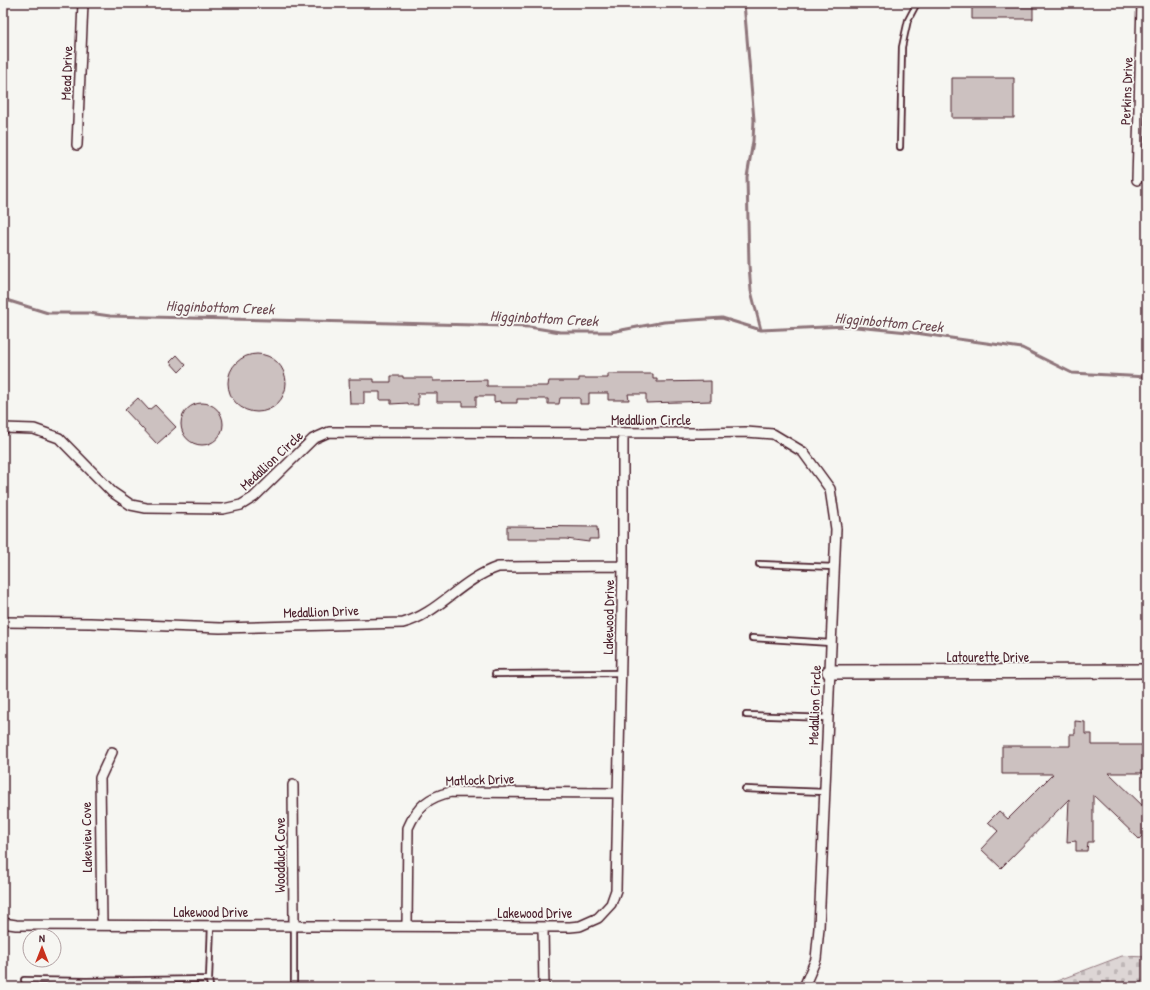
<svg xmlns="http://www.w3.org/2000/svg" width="1150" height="990" font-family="'Patrick Hand',sans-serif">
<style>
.cemetery{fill:url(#cemetery-stones);stroke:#947a80}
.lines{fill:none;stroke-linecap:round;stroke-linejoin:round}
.stream{stroke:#8e747a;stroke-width:3}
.building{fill:#ccc1c0;stroke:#4a1f2b}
.lane-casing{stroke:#4a1f2b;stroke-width:8}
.street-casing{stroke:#4a1f2b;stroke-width:12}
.secondary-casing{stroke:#4a1f2b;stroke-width:16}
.lane{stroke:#f6f6f2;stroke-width:4.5}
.street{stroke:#f6f6f2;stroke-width:9}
.secondary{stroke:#f6f6f2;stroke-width:13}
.labels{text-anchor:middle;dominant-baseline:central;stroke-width:3.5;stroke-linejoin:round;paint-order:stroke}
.street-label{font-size:14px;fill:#4a1f2b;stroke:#f6f6f2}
.water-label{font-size:15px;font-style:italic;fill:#6c4a52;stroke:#f6f6f2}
</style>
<defs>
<pattern id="cemetery-stones" width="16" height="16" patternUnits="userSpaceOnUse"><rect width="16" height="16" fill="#ddd6d5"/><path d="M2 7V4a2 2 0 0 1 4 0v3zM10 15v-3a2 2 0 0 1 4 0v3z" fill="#bfb7b7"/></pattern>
</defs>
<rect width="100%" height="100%" fill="#f6f6f2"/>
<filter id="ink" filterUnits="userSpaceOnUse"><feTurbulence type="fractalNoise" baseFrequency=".025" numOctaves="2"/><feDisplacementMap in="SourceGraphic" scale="8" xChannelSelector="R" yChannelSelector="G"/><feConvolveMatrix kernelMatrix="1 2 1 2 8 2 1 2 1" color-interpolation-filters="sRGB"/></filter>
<g filter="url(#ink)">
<path class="cemetery" d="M1122,956L1147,957V987H1041Z"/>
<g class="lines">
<path class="stream" d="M744,3L754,120L753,141L747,177L749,265L751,291L761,330
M3,299L48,313H89L110,316L475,325L529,327L560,332H611L664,322L722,318L761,330L846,326L908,332L1022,348L1072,373L1147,377"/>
</g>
<path class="building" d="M972,3H1033V19H972Z
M952,78H1014V118H952Z
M228 383a29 29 0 1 1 58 0a29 29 0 1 1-58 0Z
M177,355L186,365L179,372L170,362Z
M608,374H653V379H657V382L711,381V401L646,403V394H628L629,400H608V393H589V404H580V398H560L559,404H548V399H517V403H500V401L494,402V396H476V406H463V402H437V393H418V405H408V403L391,404V400H380V392H364V404H350L349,379H374V382H391V376H403V378H433V381L487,380V386H548L549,381H579V378H608Z
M138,398L149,410L155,405L176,427L157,444L125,410Z
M181 424a21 21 0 1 1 42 0a21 21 0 1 1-42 0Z
M507,526L597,527L598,539H589V542L566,539H507Z
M1075,721L1085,722V734H1092V745H1147V773H1109L1147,810V831L1139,839L1093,795V842H1088L1087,851H1076V841L1067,842L1069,799L1001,868L981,849L998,831L988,822L999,811L1008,819L1053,774H1002V746H1070V734H1075Z"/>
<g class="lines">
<g class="lane-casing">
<path id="lane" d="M900,147L902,47L908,20L917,3
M759,564L834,567
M752,638L831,643
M495,674L621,673
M746,715L827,718
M745,789L825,792
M294,925V987
M209,979L210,987
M24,980L86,981
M86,987V981L209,979L211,925"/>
</g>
<g class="street-casing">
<path id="street" d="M77,145L83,3
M1137,180L1142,3
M3,428L34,429L59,438L112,492L131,505L146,508L223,509L241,505L254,497L313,439L329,432L702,433L746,432L773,434L803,452L830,489L836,529L819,928L816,959L804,987
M3,622L90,623L220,628L403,623C438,614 460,580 498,567L623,566
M293,785L294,925
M3,923L16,925L570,927L580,926L598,918L611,904L616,890L623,566V433
M102,925L100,778L112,752
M407,925L408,828C417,807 428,797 451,792L618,793
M543,928L544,987"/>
</g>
<g class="secondary-casing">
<path id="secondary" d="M829,672L1147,671"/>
</g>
<use href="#lane" class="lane"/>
<use href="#street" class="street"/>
<use href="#secondary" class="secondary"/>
</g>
</g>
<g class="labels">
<g class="street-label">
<text transform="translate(66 73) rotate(-88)">Mead Drive</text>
<text transform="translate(1126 91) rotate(-88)">Perkins Drive</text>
<text x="651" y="419">Medallion Circle</text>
<text transform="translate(271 460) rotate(-43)">Medallion Circle</text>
<text transform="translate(321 611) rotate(-2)">Medallion Drive</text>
<text transform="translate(608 617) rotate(-89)">Lakewood Drive</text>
<text x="988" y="656">Latourette Drive</text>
<text transform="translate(814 705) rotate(-88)">Medallion Circle</text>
<text transform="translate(480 779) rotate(-2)">Matlock Drive</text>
<text transform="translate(86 837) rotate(-91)">Lakeview Cove</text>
<text transform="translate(279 855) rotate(-90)">Woodduck Cove</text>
<text x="211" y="911">Lakewood Drive</text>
<text x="535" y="912">Lakewood Drive</text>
</g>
<g class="water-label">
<text transform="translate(220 307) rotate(2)">Higginbottom Creek</text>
<text transform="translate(544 318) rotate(3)">Higginbottom Creek</text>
<text transform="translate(889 322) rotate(5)">Higginbottom Creek</text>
</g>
</g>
<rect width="1150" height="990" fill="none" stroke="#f6f6f2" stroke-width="16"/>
<rect x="8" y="8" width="1134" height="974" fill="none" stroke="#4a1f2b" stroke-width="1.5" filter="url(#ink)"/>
<g transform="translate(42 948)"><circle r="19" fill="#f6f6f2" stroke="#b1a0a2"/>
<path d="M0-3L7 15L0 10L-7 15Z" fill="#c8321e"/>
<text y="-6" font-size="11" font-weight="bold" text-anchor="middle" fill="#4a1f2b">N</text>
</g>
</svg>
